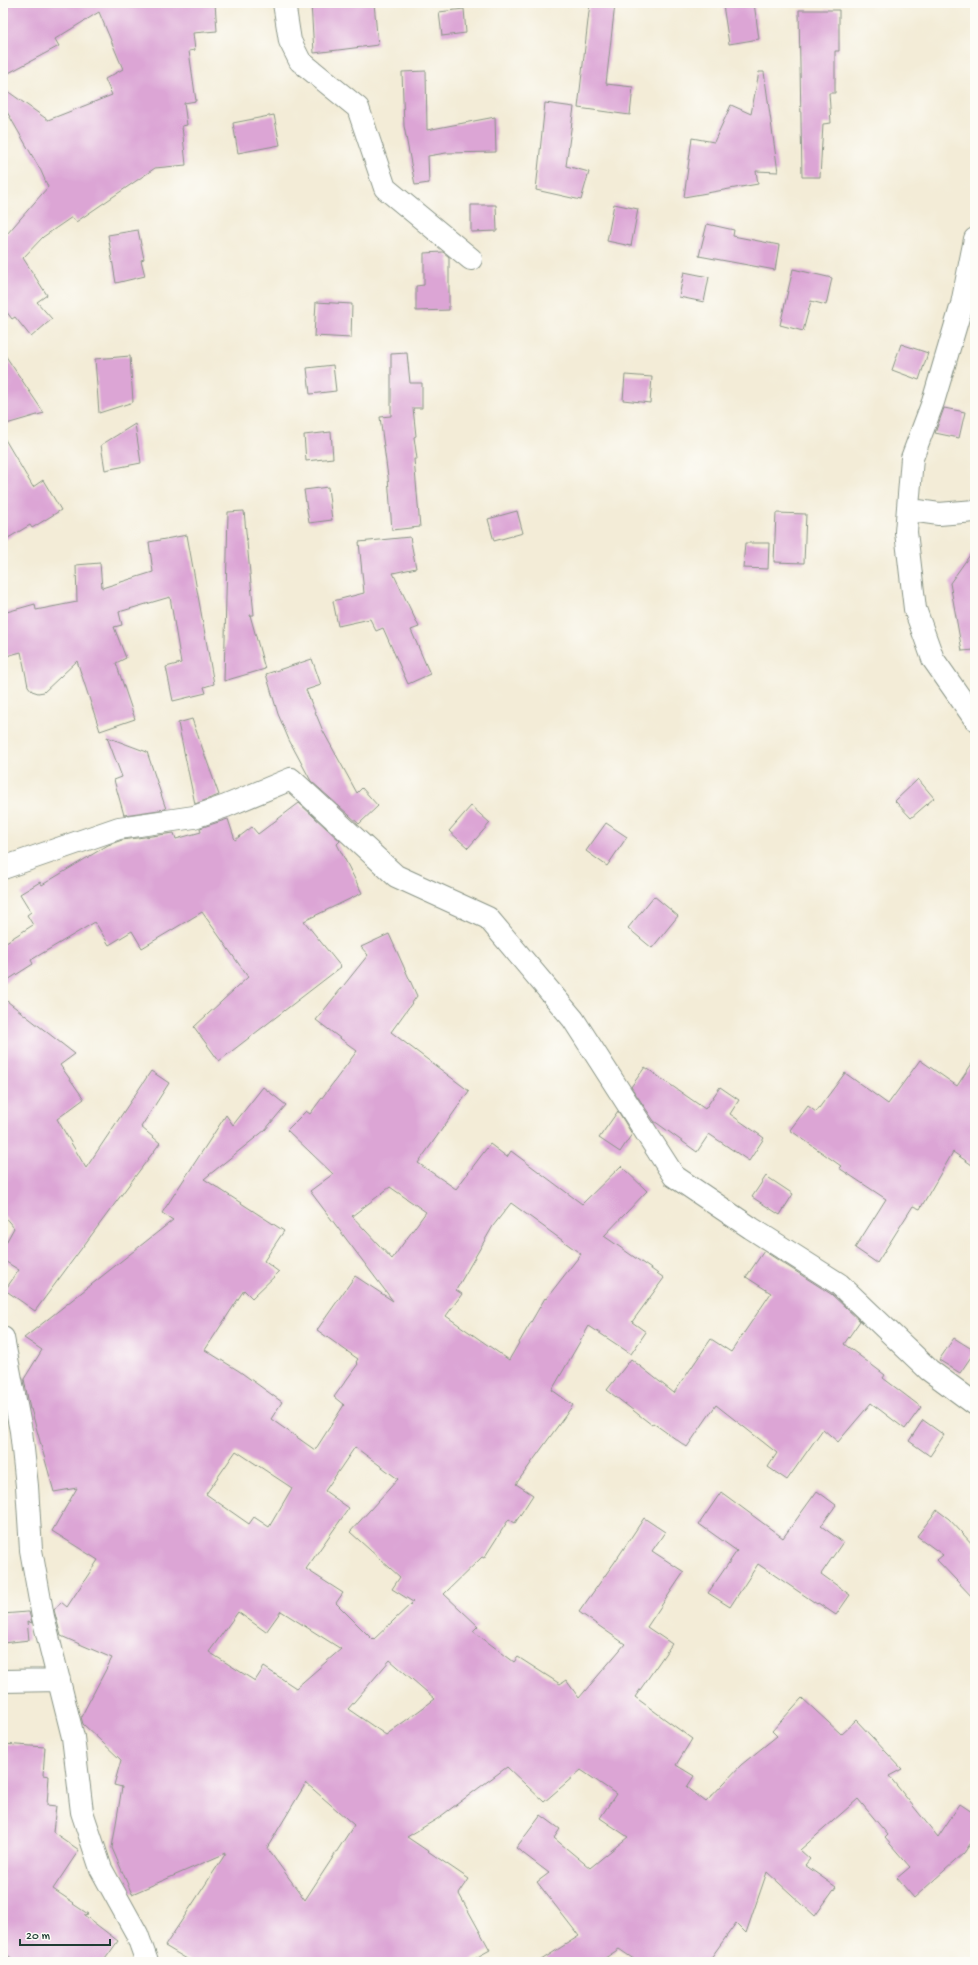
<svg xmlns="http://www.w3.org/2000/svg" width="978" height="1965" font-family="'Gochi Hand',sans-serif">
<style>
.building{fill:#dca5d5;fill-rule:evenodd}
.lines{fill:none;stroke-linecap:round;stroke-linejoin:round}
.minor-casing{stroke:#899486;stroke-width:24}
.minor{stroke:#fff;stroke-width:22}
</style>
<rect width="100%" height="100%" fill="#fdfcf7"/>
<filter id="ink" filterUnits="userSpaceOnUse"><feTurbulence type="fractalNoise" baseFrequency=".025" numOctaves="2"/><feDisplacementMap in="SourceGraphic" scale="8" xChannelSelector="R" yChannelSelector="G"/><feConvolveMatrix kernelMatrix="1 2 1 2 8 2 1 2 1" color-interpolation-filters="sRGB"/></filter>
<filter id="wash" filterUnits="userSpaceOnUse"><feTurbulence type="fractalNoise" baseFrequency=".012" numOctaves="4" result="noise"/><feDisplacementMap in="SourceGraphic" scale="16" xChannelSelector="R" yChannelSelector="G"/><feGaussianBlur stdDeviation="0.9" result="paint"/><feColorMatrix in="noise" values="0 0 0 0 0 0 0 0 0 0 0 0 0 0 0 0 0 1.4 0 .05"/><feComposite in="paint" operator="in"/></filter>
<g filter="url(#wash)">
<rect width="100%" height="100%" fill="#f3ecd7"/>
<g id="blocks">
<path class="building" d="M3,3H215L217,31L193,33L195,50L189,51L196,101L184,103L187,125L182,126L186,165L155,168L76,222L72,217L43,237L23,258L47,295L37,302L52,319L31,337L15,317L12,319L3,307V228L7,234L48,187L41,171L3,105V88L48,120L112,95L105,79L123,69L99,12L55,39L59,46L3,76Z
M311,3H374L378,45L314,53Z
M590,3L615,4L606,84L633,87L630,115L578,108Z
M737,3H754L759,39L729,44L723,5Z
M464,9L466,33L442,36L439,12Z
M799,10H839V51H835V93H829L831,123L823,124L820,177H802Z
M426,71L427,130L495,117L496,152L446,153L428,156L429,183L415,185L404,126L402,72Z
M759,72H764L778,172L756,171L758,184L684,197L692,138L714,142L731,105L751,114Z
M545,103L574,107L566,166L589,172L581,200L536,190Z
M274,115L280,145L238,153L233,123Z
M614,204L638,209L631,246L607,241Z
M471,205H496L497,231L471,232Z
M707,224L734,230L733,236L779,245L775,270L699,256Z
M138,230L144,259L141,260L145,276L116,283L108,235Z
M443,252L449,257V310L416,311V286L424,285V253Z
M793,269L832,278L826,305L811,301L803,331L780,325Z
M684,272L709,277L704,302L679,297Z
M316,302L352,304L351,338L314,336Z
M901,344L928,353L919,380L892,370Z
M3,352L44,413L3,425Z
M407,353L410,383H422V408H413L416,436L414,437L417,459H414L420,527L392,530L388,477L380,417L391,416V354Z
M130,356L133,402L99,413L95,359Z
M333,365L336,391L310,394L307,368Z
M625,375L652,377L650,403L623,400Z
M944,408L965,412L959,438L935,433Z
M135,424L141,463L105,470L101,445Z
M331,432L333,458L306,461L304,435Z
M3,436L33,487L43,480L61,510L32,528L30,525L3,541Z
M328,487L332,520L309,523L304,490Z
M244,511L254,615H250L265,669L224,681L228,512Z
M517,511L523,533L494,541L488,519Z
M776,513L806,514L804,563L774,562Z
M187,535L214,684L204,687L206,693L173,701L166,667L181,663L170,597L119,612L122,625L114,627L126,658L116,663L135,719L100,731L77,661L44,692L38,693L32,691L28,686L21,652L3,657V613L35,604L36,610L77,602L76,565L100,563L102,588L153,572L149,542Z
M410,537L416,568L393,573L419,627L411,630L430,674L408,684L383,628L376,631L370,619L338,626L333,601L364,593L359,542Z
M745,543H769L768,569L743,568Z
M975,548V650L962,651L950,583Z
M312,659L321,685L306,690L323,731L357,793L362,788L378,806L359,824L311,781L289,740L278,714L266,674Z
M192,719L219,795L195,804L178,723Z
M107,737L147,752L166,809L124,815L114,780L122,777Z
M918,779L934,798L911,818L895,801Z
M299,803L340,841L337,844L362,893L304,921L341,967L219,1061L194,1027L248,977L202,912L142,948L132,931L109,945L95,922L31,960L33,964L3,983V944L33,925L27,915L31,912L20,894L40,882L42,885L108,845L122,840L174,833L176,839L201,832L200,828L228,819L235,840L252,827L258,834Z
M471,806L490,823L468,848L449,831Z
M606,823L627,837L607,866L586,851Z
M654,896L678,916L652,948L628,928Z
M389,934L417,996L391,1032L469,1091L418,1163L456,1189L490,1144L507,1157L511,1151L582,1204L621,1166L647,1191L604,1236L664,1278L632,1322L646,1332L631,1354L589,1326L552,1390L573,1405L516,1484L533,1495L515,1523L509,1519L484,1558L482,1557L444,1594L478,1626L473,1631L514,1662L518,1657L560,1684L566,1680L579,1698L625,1644L579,1612L614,1563L644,1518L665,1532L652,1551L684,1572L647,1627L672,1644L635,1697L692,1739L676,1765L694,1776L687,1787L706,1802L741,1765L777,1736L772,1731L802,1698L841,1734L856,1720L902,1769L889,1776L938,1837L960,1804L975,1814V1837L964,1853L914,1898L897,1878L910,1867L885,1838L888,1835L858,1799L800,1850L810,1859L805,1865L836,1887L815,1916L767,1872L746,1933L736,1923L708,1962H638L619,1949L599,1962H538L579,1936L537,1882L549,1873L516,1848L541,1815L560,1829L554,1838L590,1868L628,1837L600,1818L616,1794L581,1770L544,1802L507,1767L437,1819L407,1837L469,1879L459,1894L490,1950L468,1962H192L165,1946L226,1853L132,1894L112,1848L122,1787L114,1785L121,1760L83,1724L81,1717L112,1658L61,1636L54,1610L61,1602L67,1607L98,1560L52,1531L77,1488L54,1492L31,1409H30L24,1379L42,1350L24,1338L173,1220L162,1213L226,1115L233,1125L263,1087L286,1105L265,1130L204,1179L284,1231L264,1261L279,1272L252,1298L244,1290L205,1350L239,1371L282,1402L271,1419L315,1450L344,1405L334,1397L358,1364L356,1362L358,1359L317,1330L355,1276L393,1301L310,1191L333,1174L287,1130L306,1111L310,1114L357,1051L316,1020L368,955L361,947ZM390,1187L426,1212L392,1259L352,1216ZM511,1203L581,1254L546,1299L545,1298L509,1360L446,1316L462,1294L456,1290L493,1226ZM355,1447L398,1479L350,1532L400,1577L392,1589L413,1602L373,1640L336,1603L343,1593L306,1569L349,1508L325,1491ZM236,1451L292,1488L269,1527L254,1517L249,1524L206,1494ZM281,1611L341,1649L296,1688L264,1667L255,1681L209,1652L238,1612L266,1632ZM390,1660L435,1699L386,1735L348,1709ZM306,1783L354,1825L305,1900L267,1848Z
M3,998L75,1054L60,1065L84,1099L57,1119L86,1168L151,1071L169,1083L141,1127L160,1143L35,1311L5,1290L19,1270L3,1260V1248L14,1228L3,1215Z
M975,1059V1167L953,1152L920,1209L913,1206L877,1263L855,1248L886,1199L839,1168L841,1166L790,1130L808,1106L816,1112L845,1073L888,1104L920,1060L957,1086Z
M645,1067L705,1109L720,1087L739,1100L730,1114L764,1138L749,1161L709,1134L697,1152L654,1121L631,1087Z
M618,1111L632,1134L620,1152L599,1138Z
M766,1176L793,1194L780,1215L752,1197Z
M764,1251L831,1294L860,1321L844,1344L885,1375L883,1378L921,1407L905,1429L871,1403L838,1442L823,1429L787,1480L768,1467L777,1453L716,1405L687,1447L653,1423L652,1425L607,1390L631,1359L674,1393L711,1339L731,1352L771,1293L746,1277Z
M954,1338L975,1351L960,1373L939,1360Z
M923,1420L944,1435L930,1456L909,1441Z
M817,1491L836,1505L821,1526L843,1542L821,1574L850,1595L836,1615L818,1603L817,1604L758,1564L730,1607L708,1593L737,1551L699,1524L721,1492L783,1538Z
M937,1510L949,1519L975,1547V1600L937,1560L943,1555L917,1536Z
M27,1612H29L32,1623L27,1621L29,1640L3,1643V1614Z
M3,1744L45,1747L43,1775L49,1776L47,1805L56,1806L53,1832L79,1850L53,1889L74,1903L73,1904L88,1914L84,1915L118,1941L103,1962H16L3,1951Z"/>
</g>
</g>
<g filter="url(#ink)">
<use href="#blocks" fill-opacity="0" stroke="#899486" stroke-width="1"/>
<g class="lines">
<g class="minor-casing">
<path id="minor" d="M284,3L290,41L300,61L358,108L385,188L471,259
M975,239L962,304L933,402L912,458L906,532L915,609L933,659L975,719
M908,512L918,511L939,514L975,511
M3,868L119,828L194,817L226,806L291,779L396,876L488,918L573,1019L674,1176L751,1228L839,1284L929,1370L975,1404
M3,1338L21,1431L27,1486L31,1550L43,1617L73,1737L82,1812L101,1869L137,1934L147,1962
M3,1681L59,1680"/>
</g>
<use href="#minor" class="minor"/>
</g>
</g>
<rect width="978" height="1965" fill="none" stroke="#fdfcf7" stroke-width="16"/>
<path d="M20 1939v6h90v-6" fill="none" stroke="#1f3d34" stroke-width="2"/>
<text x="26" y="1939" font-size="12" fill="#1f3d34" stroke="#fdfcf7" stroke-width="3" paint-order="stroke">20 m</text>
</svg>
